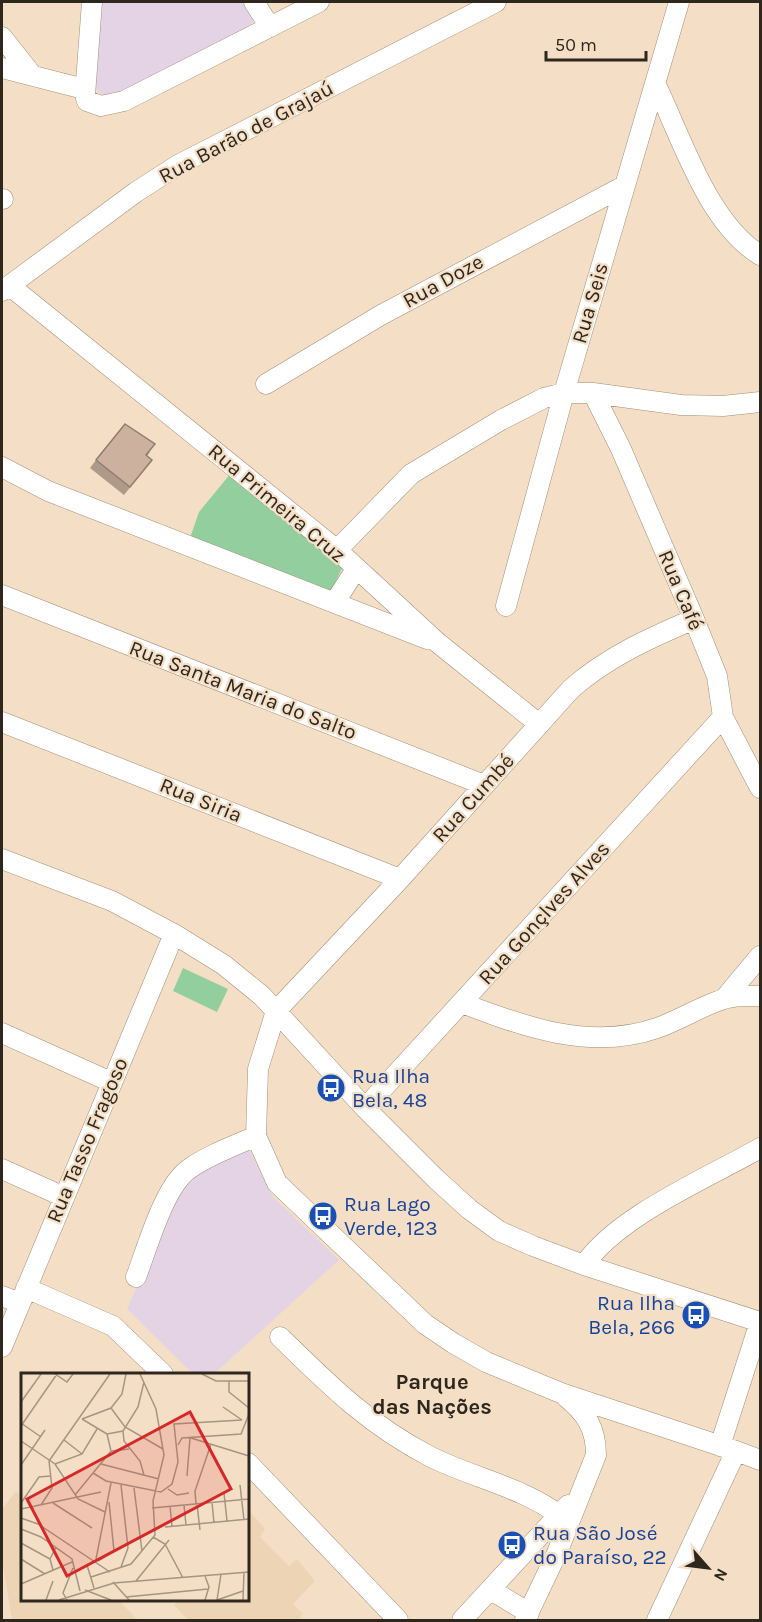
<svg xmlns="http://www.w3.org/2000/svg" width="762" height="1622" font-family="Karla,sans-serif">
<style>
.built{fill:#edd4b4}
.education{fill:#e3d3e5}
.green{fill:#93cf9e}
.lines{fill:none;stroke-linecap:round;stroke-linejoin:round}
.minor-casing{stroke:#a28f77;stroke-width:21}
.minor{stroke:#fff;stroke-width:20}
.wall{fill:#af9988}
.building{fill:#ccb29e;stroke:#8f7d6f;stroke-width:1.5}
.labels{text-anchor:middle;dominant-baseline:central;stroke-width:4.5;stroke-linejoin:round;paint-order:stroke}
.street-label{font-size:21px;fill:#2e271d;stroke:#f4dfc6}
.transit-label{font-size:21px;fill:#164399;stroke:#f4dfc6;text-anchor:start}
.neighbourhood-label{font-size:22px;font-weight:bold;fill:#2e271d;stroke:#f4dfc6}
.inset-road{fill:none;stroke:#a59582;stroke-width:1.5}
.view{fill:#d62828;fill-opacity:0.15;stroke:#d62828;stroke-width:3}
.inset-edge{fill:none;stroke:#2e271d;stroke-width:3}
</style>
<rect width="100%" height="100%" fill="#f4dfc6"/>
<path class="built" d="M16,1491L22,1498V1600H118L138,1620H12L2,1560V1509Z
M248,1509L265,1529L260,1537L289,1566L297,1559L315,1581L293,1604L303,1614L297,1620H188L174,1605L180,1600H248Z"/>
<path class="education" d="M102,2H243L254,19L247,31L112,97L103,95L94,88Z
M247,1145L273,1197L339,1260L214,1374H193L127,1309L189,1170Z"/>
<path class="green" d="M231,473L344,564L329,596L190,538L199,512Z
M183,968L228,989L217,1012L173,991Z"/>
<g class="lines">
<g class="minor-casing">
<path id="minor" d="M92,2L85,95L87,101L101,106L124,101L319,2
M254,2L270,27
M2,37L32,75
M2,68L84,89
M656,85C682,139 708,223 760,255
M2,199H3
M10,286L337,550L438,643L539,724
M2,291L136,192L178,165L496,2
M266,384L381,315L624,186
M593,393L621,449L694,619L717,676L723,717L760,788
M2,467L48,491L427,639
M337,550L411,474L501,420L544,398L564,393H593L681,405L723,406L760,402
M2,595L484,785
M335,602L356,569
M506,606L564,393L679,2
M2,722L400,879
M2,859L112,901L174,934L224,965L262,996L365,1108L436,1179L469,1209L499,1231L533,1246L584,1265L760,1322
M725,998L760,956
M462,1003C524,1027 591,1051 657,1028C680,1020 701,1006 724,999C735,995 749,996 760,996
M2,1033L111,1082
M365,1108L723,717
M2,1169L62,1196
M584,1265C619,1215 706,1179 760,1148
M136,1277C147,1249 164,1186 189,1169C208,1155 234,1146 256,1136
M26,1288L113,1326L163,1374
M2,1296L20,1303
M280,1337C329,1385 369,1425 431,1457C471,1477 527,1489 560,1516
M2,1347L174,934
M720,1446L760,1322
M736,1451L760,1460
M248,1463L398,1620
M491,1590L529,1613
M462,1620L568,1505
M525,1620L557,1553L596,1455C596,1428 586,1413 566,1397
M657,1620L736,1451L561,1393L486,1362L453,1343L425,1324L277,1183L256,1136L258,1069L276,1011L400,879L571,689C607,657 650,638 694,619"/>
</g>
<use href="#minor" class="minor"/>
</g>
<path class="wall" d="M150,452L147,456L152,460L124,495L90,468L96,460Z"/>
<path class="building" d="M125,424L155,444L146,455L152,460L130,487L96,460Z"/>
<defs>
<g id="bus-disc" transform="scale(1.5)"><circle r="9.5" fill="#1a4fb4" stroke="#f4dfc6"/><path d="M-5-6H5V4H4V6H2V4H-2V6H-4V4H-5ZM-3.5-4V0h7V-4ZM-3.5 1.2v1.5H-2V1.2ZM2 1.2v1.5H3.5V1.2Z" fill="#fff"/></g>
</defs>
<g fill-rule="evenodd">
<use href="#bus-disc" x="331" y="1088"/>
<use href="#bus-disc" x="323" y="1216"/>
<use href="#bus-disc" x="696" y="1315"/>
<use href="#bus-disc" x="512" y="1545"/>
</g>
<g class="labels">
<g class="street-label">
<text transform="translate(246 132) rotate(-28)">Rua Barão de Grajaú</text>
<text transform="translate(443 281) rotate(-29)">Rua Doze</text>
<text transform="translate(590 303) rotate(-74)">Rua Seis</text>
<text transform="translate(277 503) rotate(40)">Rua Primeira Cruz</text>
<text transform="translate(681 590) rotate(67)">Rua Café</text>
<text transform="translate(243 690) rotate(21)">Rua Santa Maria do Salto</text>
<text transform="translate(473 798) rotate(-48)">Rua Cumbé</text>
<text transform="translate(201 800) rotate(22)">Rua Siria</text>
<text transform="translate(544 913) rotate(-48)">Rua Gonçlves Alves</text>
<text transform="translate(87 1140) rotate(-67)">Rua Tasso Fragoso</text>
</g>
<g class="transit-label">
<text x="352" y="1076">Rua Ilha<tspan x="352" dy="24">Bela, 48</tspan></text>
<text x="344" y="1204">Rua Lago<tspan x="344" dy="24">Verde, 123</tspan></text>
<text x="675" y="1303" text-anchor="end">Rua Ilha<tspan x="675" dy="24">Bela, 266</tspan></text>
<text x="533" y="1533">Rua São José<tspan x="533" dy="24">do Paraíso, 22</tspan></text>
</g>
<g class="neighbourhood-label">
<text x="432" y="1382">Parque<tspan x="432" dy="25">das Nações</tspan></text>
</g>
</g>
<g transform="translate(21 1373)">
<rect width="228" height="228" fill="#f4dfc6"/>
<path class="inset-road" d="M34,1L46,9L52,1M181,1L195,8H228M208,8V19L228,35M0,29L20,1M202,34L221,47M90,35L104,54L142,76M61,46L90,35L101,21L105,1M61,46L86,61M0,50L20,64M0,53L36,1M102,58L103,68L119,88L123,102M86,61L102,58L117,34L123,9M170,65L228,83M43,67L61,81M0,68L34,91L57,126L84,139M157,72L161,65L220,61L228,41M90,78L108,76M34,91L61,81L76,56M80,91L138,106M0,92L24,57M72,100L85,108L140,119L151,111L157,89L153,51L221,47M166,103L169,65M100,112L107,175L100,194M219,112L223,147M113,115L121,178M147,116L156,122L168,120M203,120L206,148M54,122L90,78L86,61M191,129L193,150M0,130L18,104L29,103M32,130L71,155M175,131L174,118L190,71M176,131L179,157M20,132L31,115L28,88L89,1M163,132L165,152M149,133L151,154M131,135L228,126M0,136L80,119M0,145L17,151L89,199M144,154L228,146M0,156L20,164L51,186L59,218M132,164L144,171L162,205M0,170L29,186M0,186L24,201M75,186L90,110M77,188L93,178L88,129M66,192L73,215M32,197L29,186L35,174M70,204L110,191L134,162L132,128L143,82L135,36L119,1M115,208L148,167M92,209L108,227M0,211L51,189M64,217L90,227M105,224L187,216M25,227L32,208M38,227L93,210L228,199M46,227L42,220L52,195M184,227L188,214L184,203M196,227L200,201M196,227L222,218M222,227L223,199"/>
<path class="view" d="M169,39L210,116L46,203L6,126Z"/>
<rect width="228" height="228" class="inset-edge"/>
</g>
<rect width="762" height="1622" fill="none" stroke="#2e271d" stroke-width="6"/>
<g transform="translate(708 1568) rotate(118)" stroke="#f4dfc6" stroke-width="4.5" paint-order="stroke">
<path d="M0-4.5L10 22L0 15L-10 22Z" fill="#2e271d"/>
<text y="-9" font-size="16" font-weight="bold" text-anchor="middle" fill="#2e271d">N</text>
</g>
<path d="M546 51v9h100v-9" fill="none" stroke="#2e271d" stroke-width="3"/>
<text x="555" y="51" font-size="18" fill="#2e271d" stroke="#f4dfc6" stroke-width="4.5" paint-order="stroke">50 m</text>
</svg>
